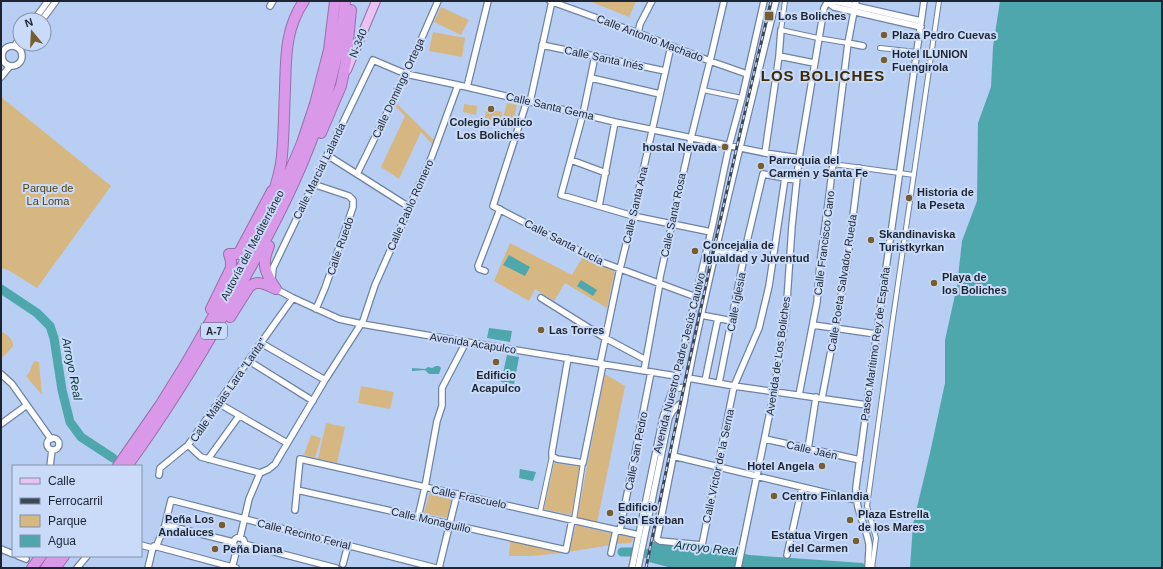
<svg xmlns="http://www.w3.org/2000/svg" width="1163" height="569" font-family="Arial,sans-serif">
<style>
.green{fill:#d7b781}
.water{fill:#4da7ac}
.lines{fill:none;stroke-linecap:round;stroke-linejoin:round}
.river{stroke:#4da7ac;stroke-width:9}
.pedestrian-casing{stroke:#6e83a4;stroke-width:6}
.minor-casing{stroke:#6e83a4;stroke-width:8}
.primary-casing{stroke:#9870a9;stroke-width:10}
.motorway-casing{stroke:#9870a9;stroke-width:12}
.pedestrian{stroke:#fff;stroke-width:4}
.minor{stroke:#fff;stroke-width:5.5}
.primary{stroke:#e9c2f1;stroke-width:8}
.motorway{stroke:#da99e8;stroke-width:10}
.rail-casing{stroke:#3d485b;stroke-width:3}
.rail{stroke:#c9dbf9;stroke-width:1.5;stroke-dasharray:4.5;stroke-linecap:butt}
.poi-dot{fill:#785d2f;stroke:#c9dbf9;stroke-width:1.5}
.labels{text-anchor:middle;dominant-baseline:central;stroke-width:4;stroke-linejoin:round;paint-order:stroke}
.shield{fill:#c9dbf9;stroke:#515c6e;stroke-width:1}
.shield-label{font-size:10px;font-weight:bold;fill:#1d2533}
.poi-label{font-size:11px;font-weight:bold;fill:#1d2533;stroke:#c9dbf9;text-anchor:start}
.street-label{font-size:11px;fill:#1d2533;stroke:#c9dbf9}
.park-label{font-size:11px;fill:#553e0f;stroke:#c9dbf9}
.water-label{font-size:12px;font-style:italic;fill:#053335;stroke:#c9dbf9}
.district-label{font-size:15px;font-weight:bold;letter-spacing:1px;fill:#3d2902;stroke:#c9dbf9}
</style>
<rect width="100%" height="100%" fill="#b8cef3"/>
<path class="green" d="M589,1H636L629,17Z
M441,7L469,20L461,35L434,22Z
M433,32L465,38L462,57L429,51Z
M1,97L111,186L37,288L8,270L1,268Z
M393,100L437,143L436,146L433,145L421,132L399,179L381,167L405,116L392,103Z
M507,103L517,105L511,128L501,125Z
M464,104L477,106L476,115L463,112Z
M487,109L502,112L500,124L484,120Z
M510,243L572,275L584,255L600,265L615,270L607,308L565,283L554,301L535,289L529,301L494,281Z
M1,332C6,333 14,340 13,346L1,359Z
M34,361L39,362L42,395L26,376L29,373Z
M605,374L625,386L597,523L577,518Z
M361,386L394,392L390,409L358,403Z
M326,423L345,427L337,463L318,459Z
M311,435L321,438L315,458L304,455Z
M554,463L580,467L572,515L544,509Z
M430,492L452,496L447,518L424,513Z
M576,525L613,534L611,545L561,553L532,556H509L510,540L567,551L570,547Z
M616,534L626,536L633,538L631,543L614,544Z"/>
<path class="water" d="M1000,1H1162V568H910L913,524L930,453L945,383V340L957,286L962,241L977,201L978,123L991,87L993,47Z
M509,255L530,267L525,276L503,265Z
M581,280L597,290L593,296L577,286Z
M489,328L512,331L510,342L487,338Z
M507,355L519,357L514,384L501,382Z
M436,366H439L441,368L439,374H429L425,370L412,371V368L425,369L428,367L432,368Z
M520,469L536,472L533,481L519,478Z
M653,542L736,551L749,555L863,563L867,568H672L649,562Z"/>
<g class="lines">
<path class="river" d="M1,289L37,313L50,326L54,338L62,390L70,422L81,437L113,458
M622,552H639L662,556"/>
<g class="pedestrian-casing">
<path id="pedestrian" d="M785,1L781,30L818,38L848,43
M880,48L917,52
M703,90L742,98
M833,164L914,175
M540,512L552,456
M574,520L583,463
M872,568L876,538L867,506L892,325L939,1"/>
</g>
<g class="minor-casing">
<path id="minor" d="M550,1L638,33L710,61L747,74
M829,1L830,4L834,7L921,27
M834,1L921,21
M270,6L273,1
M34,20L48,1
M42,20L56,1
M638,33L640,24L652,1
M848,43L863,46
M15,45L20,38
M542,45L665,71
M2 56a10 10 0 1 1 20 0a10 10 0 1 1-20 0Z
M20,49L24,44
M595,56L583,114L561,195L633,216L711,232
M779,56L814,63
M1,77L10,66
M591,78L660,94
M467,87L488,1
M527,101L493,206L599,261L696,297
M530,102L552,1
M765,153L779,56L781,30
M327,155L409,207
M571,160L606,173
M357,174L406,74L438,1
M313,184L349,196L353,200V207L325,288L316,309
M599,206L615,122
M716,250L745,256
M485,271L479,269L478,266L500,209
M272,279L273,268L373,60L406,74L467,87L615,122L765,153L799,158
M276,289L293,298L339,319L362,324L466,342L676,376
M541,298L605,338L646,360
M701,315L732,321
M362,324L375,285L432,156L458,85
M813,325L876,334
M261,343L325,380
M568,358L552,452V456L557,459L583,463L603,364
M249,361L313,401
M600,364L619,273L633,216L671,46
M644,371L659,288L660,277L692,134L710,61L724,1
M1,374L12,384L51,439
M688,378L734,386L867,405
M705,381L718,318
M675,383L677,387L679,388L686,387
M719,383L748,237L763,174L796,180
M799,395L817,302L820,263L828,204L848,43L856,1
M822,398L835,329L847,264L859,168
M684,402L657,539L660,541L702,545L734,386L759,328L769,286L785,178
M218,403L287,443
M1,424L27,405
M47 444a6 6 0 1 1 12 0a6 6 0 1 1-12 0Z
M765,439L860,460
M188,445L201,457L260,473
M808,449L816,397
M673,456L856,500
M208,459L239,416
M50,466L52,450
M159,475L160,468L188,445L293,298
M297,490L566,550L572,520
M295,510L300,459L639,535
M418,517L425,487L437,421L442,406V388L466,342
M165,525L233,542
M620,530L651,372
M233.5 543a5.5 5.5 0 1 1 11 0a5.5 5.5 0 1 1-11 0Z
M240,538L249,499L260,473L269,469L275,464L325,380L361,324
M244,544L336,568
M141,545L152,548
M156,547L165,525L171,500L436,568
M1,549L13,554
M611,553L616,530
M787,555L802,488
M18,556L26,559
M343,564L348,545
M77,568L87,556
M148,568L153,547L154,546L236,568
M232,568L237,548
M439,568L457,494
M632,568L663,417L675,383L682,356L713,223L729,146L742,98L764,1
M638,568L669,418C672,411 676,405 684,402C692,352 704,303 715,254C734,169 755,85 776,1
M738,568L774,392L786,315L792,226L799,158L824,8L828,1
M868,568L869,550V544C865,523 855,510 856,487L873,360L924,1"/>
</g>
<g class="primary-casing">
<path id="primary" d="M347,70L376,1"/>
</g>
<g class="motorway-casing">
<path id="motorway" d="M321,133L341,86L346,61L351,10
M271,200C276,185 281,171 282,155C284,133 284,111 285,89C286,57 285,29 304,1
M269,246C261,264 265,273 276,289
M211,309L231,268V261L229,254H237L240,251L272,191
M230,317L249,287C257,279 266,285 276,289
M118,466L161,404L184,367L232,284L260,235L281,192L302,143L315,104L329,50L335,1
M127,466C164,415 197,362 228,307C275,226 320,142 338,49C341,33 344,17 345,1
M32,568L41,556
M46,568L54,556
M55,568L64,556"/>
</g>
<use href="#pedestrian" class="pedestrian"/>
<use href="#minor" class="minor"/>
<use href="#primary" class="primary"/>
<use href="#motorway" class="motorway"/>
<g class="rail-casing">
<path id="rail" d="M646,568C685,378 726,189 771,1"/>
</g>
<use href="#rail" class="rail"/>
</g>
<g class="poi-dot">
<rect x="764" y="11" width="10" height="10" rx="2"/>
<circle cx="884" cy="35" r="4"/>
<circle cx="884" cy="60" r="4"/>
<circle cx="491" cy="109" r="4"/>
<circle cx="725" cy="147" r="4"/>
<circle cx="761" cy="166" r="4"/>
<circle cx="909" cy="198" r="4"/>
<circle cx="871" cy="240" r="4"/>
<circle cx="695" cy="251" r="4"/>
<circle cx="934" cy="283" r="4"/>
<circle cx="541" cy="330" r="4"/>
<circle cx="496" cy="362" r="4"/>
<circle cx="822" cy="466" r="4"/>
<circle cx="774" cy="496" r="4"/>
<circle cx="610" cy="513" r="4"/>
<circle cx="850" cy="520" r="4"/>
<circle cx="222" cy="525" r="4"/>
<circle cx="856" cy="541" r="4"/>
<circle cx="215" cy="549" r="4"/>
</g>
<g class="labels">
<rect class="shield" x="201" y="323" width="26" height="16" rx="3"/>
<g class="shield-label">
<text x="214" y="331">A-7</text>
</g>
<g class="poi-label">
<text x="778" y="16">Los Boliches</text>
<text x="892" y="35">Plaza Pedro Cuevas</text>
<text x="892" y="54">Hotel ILUNION<tspan x="892" dy="13">Fuengirola</tspan></text>
<text x="491" y="122" text-anchor="middle">Colegio Público<tspan x="491" dy="13">Los Boliches</tspan></text>
<text x="717" y="147" text-anchor="end">hostal Nevada</text>
<text x="769" y="160">Parroquia del<tspan x="769" dy="13">Carmen y Santa Fe</tspan></text>
<text x="917" y="192">Historia de<tspan x="917" dy="13">la Peseta</tspan></text>
<text x="879" y="234">Skandinaviska<tspan x="879" dy="13">Turistkyrkan</tspan></text>
<text x="703" y="245">Concejalia de<tspan x="703" dy="13">Igualdad y Juventud</tspan></text>
<text x="942" y="277">Playa de<tspan x="942" dy="13">los Boliches</tspan></text>
<text x="549" y="330">Las Torres</text>
<text x="496" y="375" text-anchor="middle">Edificio<tspan x="496" dy="13">Acapulco</tspan></text>
<text x="814" y="466" text-anchor="end">Hotel Angela</text>
<text x="782" y="496">Centro Finlandia</text>
<text x="618" y="507">Edificio<tspan x="618" dy="13">San Esteban</tspan></text>
<text x="858" y="514">Plaza Estrella<tspan x="858" dy="13">de los Mares</tspan></text>
<text x="214" y="519" text-anchor="end">Peña Los<tspan x="214" dy="13">Andaluces</tspan></text>
<text x="848" y="535" text-anchor="end">Estatua Virgen<tspan x="848" dy="13">del Carmen</tspan></text>
<text x="223" y="549">Peña Diana</text>
</g>
<g class="street-label">
<text transform="translate(650 38) rotate(21)">Calle Antonio Machado</text>
<text transform="translate(358 43) rotate(-68)">N-340</text>
<text transform="translate(604 58) rotate(12)">Calle Santa Inés</text>
<text transform="translate(398 88) rotate(-65)">Calle Domingo Ortega</text>
<text transform="translate(550 106) rotate(13)">Calle Santa Gema</text>
<text transform="translate(319 171) rotate(-64)">Calle Marcial Lalanda</text>
<text transform="translate(410 205) rotate(-66)">Calle Pablo Romero</text>
<text transform="translate(635 205) rotate(-77)">Calle Santa Ana</text>
<text transform="translate(673 215) rotate(-78)">Calle Santa Rosa</text>
<text transform="translate(564 242) rotate(27)">Calle Santa Lucía</text>
<text transform="translate(824 243) rotate(-83)">Calle Francisco Cano</text>
<text transform="translate(252 245) rotate(-62)">Autovía del Mediterráneo</text>
<text transform="translate(340 246) rotate(-71)">Calle Ruedo</text>
<text transform="translate(842 283) rotate(-81)">Calle Poeta Salvador Rueda</text>
<text transform="translate(736 302) rotate(-79)">Calle Iglesia</text>
<text transform="translate(473 343) rotate(9)">Avenida Acapulco</text>
<text transform="translate(875 344) rotate(-82)">Paseo Marítimo Rey de España</text>
<text transform="translate(778 356) rotate(-82)">Avenida de Los Boliches</text>
<text transform="translate(679 363) rotate(-76)">Avenida Nuestro Padre Jesús Cautivo</text>
<text transform="translate(228 390) rotate(-55)">Calle Matias Lara "Larita"</text>
<text transform="translate(812 450) rotate(13)">Calle Jaén</text>
<text transform="translate(636 451) rotate(-79)">Calle San Pedro</text>
<text transform="translate(718 466) rotate(-78)">Calle Víctor de la Serna</text>
<text transform="translate(469 497) rotate(12)">Calle Frascuelo</text>
<text transform="translate(431 520) rotate(13)">Calle Monaguillo</text>
<text transform="translate(304 534) rotate(14)">Calle Recinto Ferial</text>
</g>
<g class="park-label">
<text x="48" y="188">Parque de<tspan x="48" dy="13">La Loma</tspan></text>
</g>
<g class="water-label">
<text transform="translate(72 369) rotate(79)">Arroyo Real</text>
<text transform="translate(706 548) rotate(6)">Arroyo Real</text>
</g>
<g class="district-label">
<text x="823" y="75">LOS BOLICHES</text>
</g>
</g>
<rect width="1163" height="569" fill="none" stroke="#1d2533" stroke-width="4"/>
<rect x="12" y="465" width="130" height="92" fill="#c9dbf9" stroke="#8492aa"/>
<rect x="20" y="478" width="20" height="6" fill="#e9c2f1" stroke="#8492aa"/>
<text x="48" y="485" font-size="12" fill="#1d2533">Calle</text>
<rect x="20" y="498" width="20" height="6" fill="#3d485b" stroke="#8492aa"/>
<text x="48" y="505" font-size="12" fill="#1d2533">Ferrocarril</text>
<rect x="20" y="515" width="20" height="12" fill="#d7b781" stroke="#8492aa"/>
<text x="48" y="525" font-size="12" fill="#1d2533">Parque</text>
<rect x="20" y="535" width="20" height="12" fill="#4da7ac" stroke="#8492aa"/>
<text x="48" y="545" font-size="12" fill="#1d2533">Agua</text>
<g transform="translate(32 32) rotate(342)"><circle r="19" fill="#c9dbf9" stroke="#8492aa"/>
<path d="M0-3L7 15L0 10L-7 15Z" fill="#785d2f"/>
<text y="-6" font-size="11" font-weight="bold" text-anchor="middle" fill="#1d2533">N</text>
</g>
</svg>
